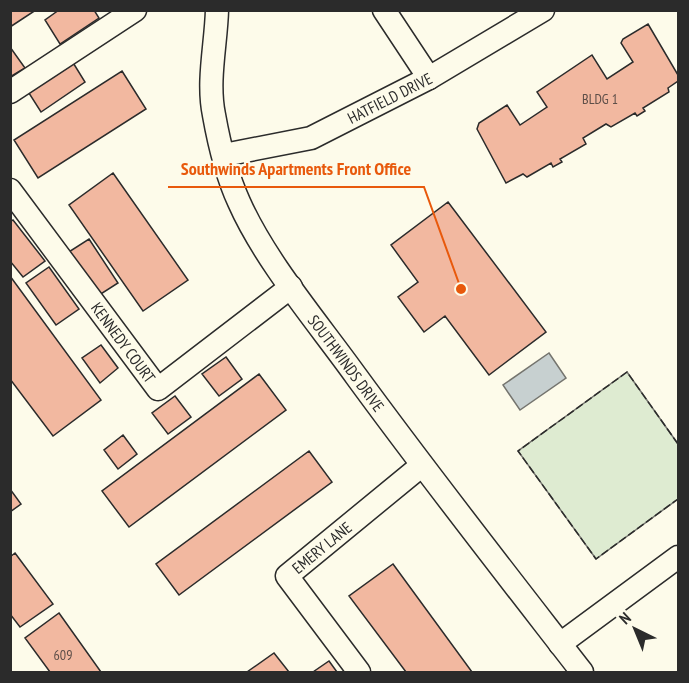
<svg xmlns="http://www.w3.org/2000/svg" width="689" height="683" font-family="'PT Sans Narrow',sans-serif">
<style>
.green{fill:#deebd1;stroke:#74746e;stroke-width:1.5}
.water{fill:#c7d0d0;stroke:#74746e;stroke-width:1.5}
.building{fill:#f2b8a0;stroke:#2b2b2b;stroke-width:1.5}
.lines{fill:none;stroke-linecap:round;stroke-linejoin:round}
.street-casing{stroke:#2b2b2b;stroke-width:25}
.street{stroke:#fdfbea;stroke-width:22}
.fence{stroke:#2b2b2b;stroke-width:1.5;stroke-dasharray:8 3;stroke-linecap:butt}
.labels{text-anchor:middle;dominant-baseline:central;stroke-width:4.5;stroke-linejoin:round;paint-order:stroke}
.number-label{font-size:14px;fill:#5d4e48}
.street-label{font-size:16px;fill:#2b2b2b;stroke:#fdfbea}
.leader{fill:none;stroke:#e8590c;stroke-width:2}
.callout-dot{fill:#e8590c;stroke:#fdfbea;stroke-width:2}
.callout-label{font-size:18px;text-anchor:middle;font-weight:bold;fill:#e8590c;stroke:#fdfbea;stroke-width:4.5;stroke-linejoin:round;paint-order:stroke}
</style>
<rect width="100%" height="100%" fill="#fdfbea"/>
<path class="green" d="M627,372L678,444V499L596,559L518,451Z"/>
<path class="water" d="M549,353L566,378L520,410L503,385Z"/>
<path class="building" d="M10,10H36L10,27Z
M59,10H94L99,18L60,44L45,20Z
M648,24L678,75V81L668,88L669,92L643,108L645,111L637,116L635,113L611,127L606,124L583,138L586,144L560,159L562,162L553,167L551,163L527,177L523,174L506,183L477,129L479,123L507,105L520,125L547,107L537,92L592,55L607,79L633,62L621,43L623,39Z
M10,47L25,68L10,77Z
M72,61L85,82L41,112L27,90Z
M122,71L146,109L38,178L14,140Z
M113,173L188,280L143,311L69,205Z
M448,202L546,332L489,375L445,316L424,332L398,297L418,282L391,245Z
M13,220L45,261L23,277L10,261V222Z
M89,239L118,283L93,299L64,255Z
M49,267L79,309L56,325L26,283Z
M10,276L101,400L53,436L10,379Z
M101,345L118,368L100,383L82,358Z
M226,357L242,379L219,396L202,374Z
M259,374L286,410L129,527L102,491Z
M175,396L191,417L168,434L152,413Z
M123,435L137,454L118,469L104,450Z
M309,451L332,482L179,595L156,564Z
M10,489L21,504L10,512Z
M15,553L53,604L20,627L10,614V557Z
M393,564L472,672H406L349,596Z
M59,613L101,672H50L25,638Z
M274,653L289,672H247Z
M329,661L337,672H313Z"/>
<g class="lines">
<g class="street-casing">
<g id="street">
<path id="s1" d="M217,10C216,45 207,81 214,115C219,143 227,176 239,202C265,261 318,323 356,376C429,476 506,574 582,672"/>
<path d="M384,10L429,78"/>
<path d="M10,92L135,10"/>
<path id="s2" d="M224,155L311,138L429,78L543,10"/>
<path id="s3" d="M10,190L158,389L291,287"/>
<path d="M560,644L678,557"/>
<path id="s4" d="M359,672L287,576L421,466"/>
</g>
</g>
<use href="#street" class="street"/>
<path class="fence" d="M678,444L627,372L518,451L596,559L678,499"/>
</g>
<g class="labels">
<g class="number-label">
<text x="600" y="99">BLDG 1</text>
<text x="63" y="655">609</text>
</g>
<g class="street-label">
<text stroke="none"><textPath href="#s2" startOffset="177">HATFIELD DRIVE</textPath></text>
<text stroke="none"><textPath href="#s3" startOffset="190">KENNEDY COURT</textPath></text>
<text stroke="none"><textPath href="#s1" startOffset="390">SOUTHWINDS DRIVE</textPath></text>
<text stroke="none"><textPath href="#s4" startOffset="165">EMERY LANE</textPath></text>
</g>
</g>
<path class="leader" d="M461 289L424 187H168"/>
<circle class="callout-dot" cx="461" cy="289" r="6"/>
<g class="callout-label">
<text x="296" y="175">Southwinds Apartments Front Office</text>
</g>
<rect width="689" height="683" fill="none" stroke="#2b2b2b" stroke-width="24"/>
<g transform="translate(635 629) rotate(317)" stroke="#fdfbea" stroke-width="4.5" paint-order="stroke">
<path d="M0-4.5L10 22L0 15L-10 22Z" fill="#2b2b2b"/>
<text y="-9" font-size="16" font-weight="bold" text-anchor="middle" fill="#2b2b2b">N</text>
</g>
</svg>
